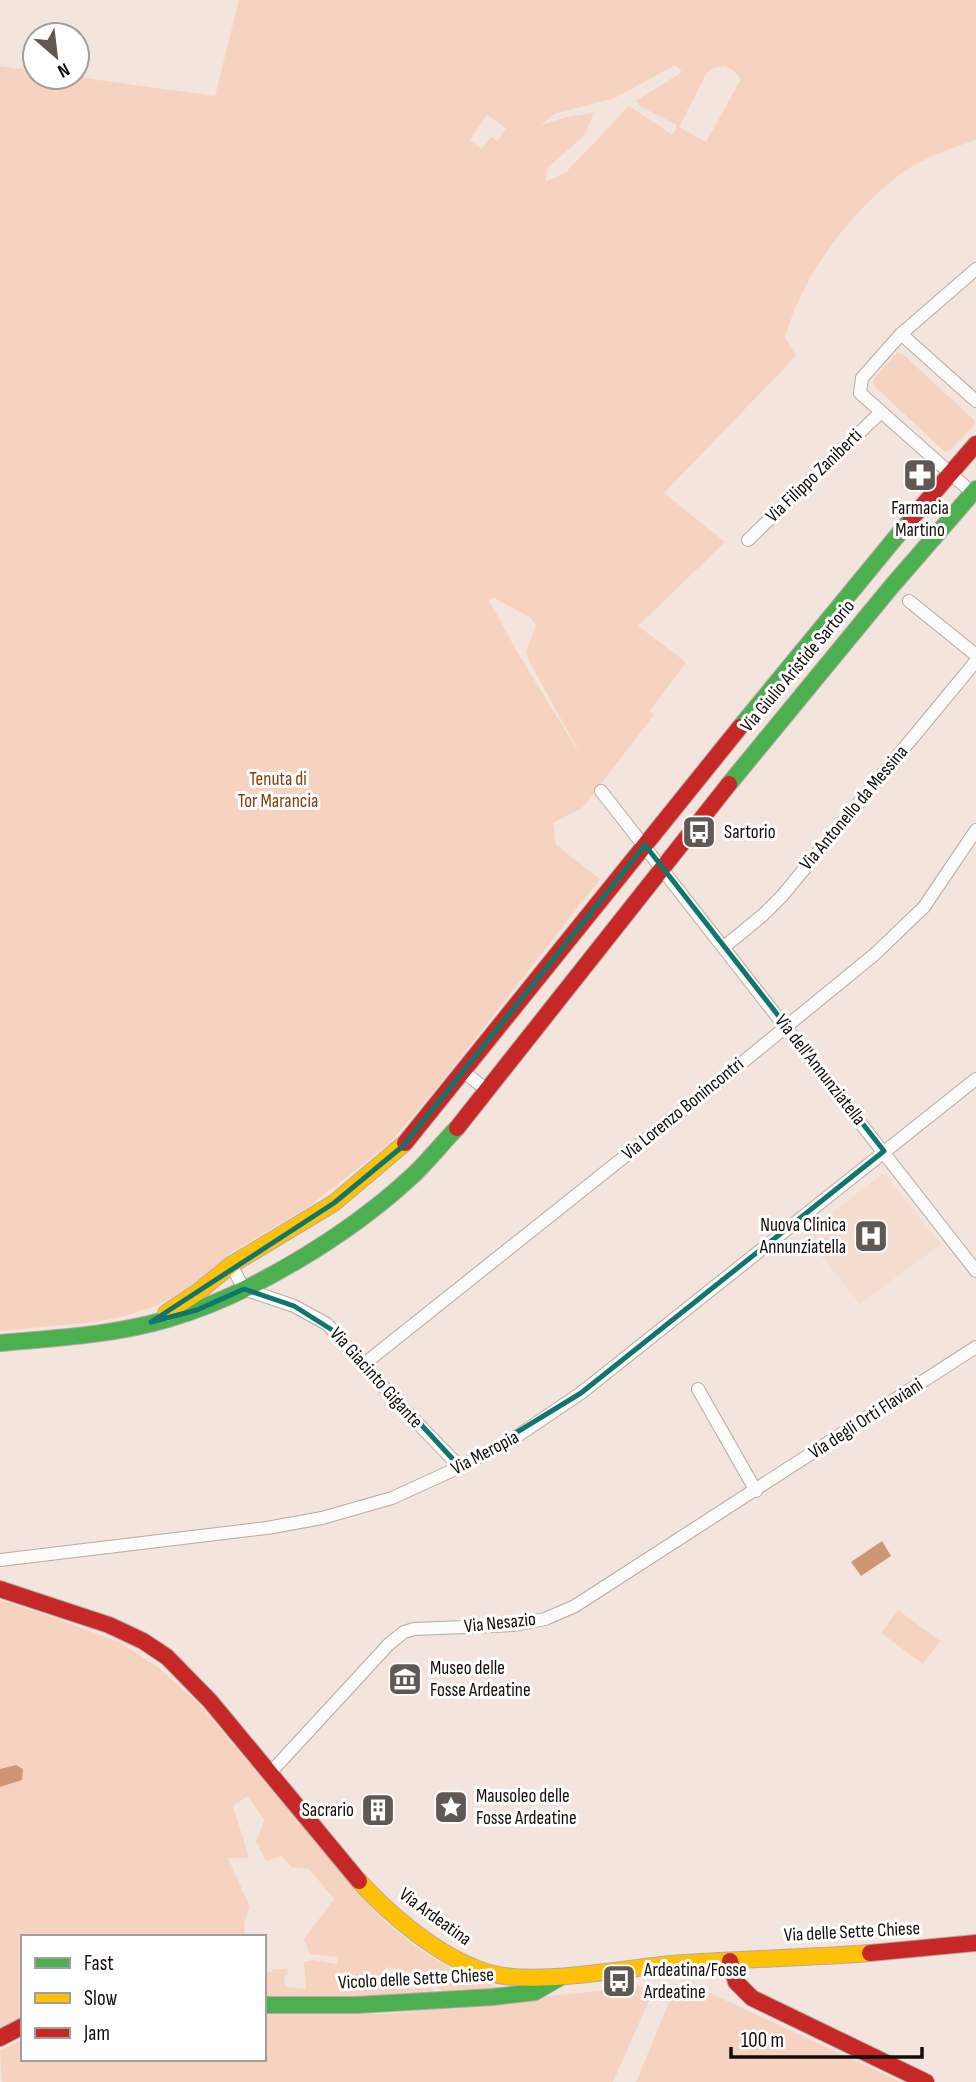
<svg xmlns="http://www.w3.org/2000/svg" width="976" height="2082" font-family="'Sofia Sans Condensed',sans-serif">
<style>
.built{fill:#f4dccf}
.green{fill:#f5d3c0;fill-rule:evenodd}
.water{fill:#cf9675}
.lines{fill:none;stroke-linecap:round;stroke-linejoin:round}
.street-casing{stroke:#b5aaa4;stroke-width:14}
.fast-casing{stroke:#b5aaa4;stroke-width:18}
.slow-casing{stroke:#b5aaa4;stroke-width:18}
.jam-casing{stroke:#b5aaa4;stroke-width:18}
.street{stroke:#fdfbfa;stroke-width:12}
.fast{stroke:#4caf50;stroke-width:16}
.slow{stroke:#ffc107;stroke-width:16}
.jam{stroke:#c62828;stroke-width:16}
.marked{fill:none;stroke:#0f766e;stroke-width:5;stroke-linejoin:round}
.labels{text-anchor:middle;dominant-baseline:central;stroke-width:6;stroke-linejoin:round;paint-order:stroke}
.street-label{font-size:19px;fill:#140c08;stroke:#fff}
.poi-label{font-size:19px;fill:#140c08;stroke:#fff;text-anchor:start}
.park-label{font-size:19px;fill:#833c05;stroke:#fff}
</style>
<rect width="100%" height="100%" fill="#f3e5dd"/>
<path class="built" d="M884,1173L941,1244L860,1304L804,1234Z"/>
<path class="green" d="M239,0H976V140C948,149 917,160 894,179C845,219 803,276 785,337L796,356L664,493L725,542L638,626L686,662L650,711L654,715L583,807L553,823L556,845L600,879L436,1089L390,1143L311,1205L231,1253L192,1286L159,1305L125,1316L95,1322L0,1331V66L35,71V77H77L215,96ZM675,65L682,72L636,101L641,107L677,125L673,135L629,106L566,172L545,182L548,167L584,136L594,113L567,117L541,125L554,114L615,98ZM725,66L733,70L741,79L706,142L679,127L706,74L713,68ZM487,115L506,128L498,141L491,137L482,149L470,140ZM494,598L530,617L536,626L526,652L529,661L584,761L516,650L489,600Z
M897,353L904,355L975,421L974,426L950,450L945,452L873,385L874,379Z
M0,1600L44,1614L119,1642L159,1668L197,1702L378,1915C419,1952 448,1971 501,1988L443,1994L432,1977L386,1967L385,1989L432,1988L435,1996L264,2000V1972H272L273,1969H287L288,1975H284L285,1987L306,1989L304,1962L313,1960L337,1964L338,1957L310,1954L304,1939L334,1899L309,1869L292,1867L281,1856L266,1861L256,1841L264,1820L248,1796L233,1806L249,1858H228L250,1907L244,1922L245,1937H23V2023L0,2034Z
M898,1610L940,1641L923,1664L881,1633Z
M641,1986L650,1991L651,1996L613,2082H2L0,2051L23,2039V2059H264V2013L388,2014Z
M700,1990L710,1993L901,2082H636L670,2000L682,1991Z"/>
<path class="water" d="M882,1541L891,1556L861,1576L851,1562Z
M16,1765L23,1769L22,1780L0,1787V1769Z"/>
<g class="lines">
<g class="street-casing">
<path id="street" d="M976,269L901,334L862,378L860,393L976,496
M901,334L976,401
M748,540L881,412
M909,601L976,655
M601,791L976,1271
M724,947L763,915L782,896L976,661
M464,1072L488,1091
M231,1265L244,1289L294,1306L327,1324L398,1403L460,1467
M364,1364L732,1071L875,954L924,907L976,830
M698,1389L756,1491
M0,1560L267,1528L322,1518L392,1498L460,1467L513,1439L581,1393L976,1079
M270,1773L389,1644L404,1632L414,1629L514,1625L545,1619L575,1606L976,1347"/>
</g>
<g class="fast-casing">
<path id="fast" d="M740,727L911,519
M729,784L891,587L976,489
M0,1343C56,1338 114,1335 168,1319C249,1296 348,1235 410,1178C427,1163 441,1144 457,1128
M264,2005H357L493,1997L535,1992L561,1977"/>
</g>
<g class="slow-casing">
<path id="slow" d="M166,1313L198,1292L231,1265L334,1203L405,1143
M359,1881C391,1916 437,1955 483,1971C530,1988 621,1968 673,1964C739,1959 805,1958 870,1953"/>
</g>
<g class="jam-casing">
<path id="jam" d="M911,519L976,444
M457,1128L729,784
M405,1143L740,727
M0,1589L109,1625L143,1641L167,1657L210,1701L359,1881
M870,1953L976,1943
M730,1961L736,1982L752,1998L926,2082
M0,2038L23,2026"/>
</g>
<use href="#street" class="street"/>
<use href="#fast" class="fast"/>
<use href="#slow" class="slow"/>
<use href="#jam" class="jam"/>
</g>
<path class="marked" d="M645,845L884,1151L581,1393L460,1467L337,1333L294,1306L244,1289L197,1310L151,1322L334,1203L403,1146Z"/>
<defs>
<g id="pharmacy-square" transform="scale(1.75)"><rect x="-9" y="-9" width="18" height="18" rx="4" fill="#625853" stroke="#fff"/><path d="M-2-6h4v4h4v4h-4v4h-4v-4h-4v-4h4Z" fill="#fff"/></g>
<g id="bus-square" transform="scale(1.75)"><rect x="-9" y="-9" width="18" height="18" rx="4" fill="#625853" stroke="#fff"/><path d="M-5-6H5V4H4V6H2V4H-2V6H-4V4H-5ZM-3.5-4V0h7V-4ZM-3.5 1.2v1.5H-2V1.2ZM2 1.2v1.5H3.5V1.2Z" fill="#fff"/></g>
<g id="hospital-square" transform="scale(1.75)"><rect x="-9" y="-9" width="18" height="18" rx="4" fill="#625853" stroke="#fff"/><path d="M-5-5h3v3.5h4V-5h3V5h-3V1.5h-4V5h-3Z" fill="#fff"/></g>
<g id="museum-square" transform="scale(1.75)"><rect x="-9" y="-9" width="18" height="18" rx="4" fill="#625853" stroke="#fff"/><path d="M0-6L6-3V-2H-6V-3ZM-5-1h2V3h-2ZM-1-1h2V3h-2ZM3-1h2V3H3ZM-6 4H6V6H-6Z" fill="#fff"/></g>
<g id="sight-square" transform="scale(1.75)"><rect x="-9" y="-9" width="18" height="18" rx="4" fill="#625853" stroke="#fff"/><path d="M0-6L1.8-2.2L6-1.7L2.9 1.2L3.7 5.4L0 3.3L-3.7 5.4L-2.9 1.2L-6-1.7L-1.8-2.2Z" fill="#fff"/></g>
<g id="building-square" transform="scale(1.75)"><rect x="-9" y="-9" width="18" height="18" rx="4" fill="#625853" stroke="#fff"/><path d="M-4-6H4V6H1V3H-1V6H-4ZM-2.5-4.3h1.7v1.8h-1.7ZM.8-4.3h1.7v1.8H.8ZM-2.5-1h1.7V.8h-1.7ZM.8-1h1.7V.8H.8Z" fill="#fff"/></g>
</defs>
<g fill-rule="evenodd">
<use href="#pharmacy-square" x="920" y="475"/>
<use href="#bus-square" x="699" y="832"/>
<use href="#hospital-square" x="871" y="1236"/>
<use href="#museum-square" x="405" y="1679"/>
<use href="#sight-square" x="451" y="1807"/>
<use href="#building-square" x="378" y="1810"/>
<use href="#bus-square" x="619" y="1981"/>
</g>
<g class="labels">
<g class="street-label">
<text transform="translate(814 476) rotate(-44)">Via Filippo Zaniberti</text>
<text transform="translate(798 666) rotate(-50)">Via Giulio Aristide Sartorio</text>
<text transform="translate(854 808) rotate(-50)">Via Antonello da Messina</text>
<text transform="translate(820 1070) rotate(52)">Via dell'Annunziatella</text>
<text transform="translate(683 1109) rotate(-39)">Via Lorenzo Bonincontri</text>
<text transform="translate(376 1378) rotate(48)">Via Giacinto Gigante</text>
<text transform="translate(866 1419) rotate(-33)">Via degli Orti Flaviani</text>
<text transform="translate(485 1453) rotate(-28)">Via Meropia</text>
<text transform="translate(500 1623) rotate(-6)">Via Nesazio</text>
<text transform="translate(435 1917) rotate(36)">Via Ardeatina</text>
<text transform="translate(852 1932) rotate(-3)">Via delle Sette Chiese</text>
<text transform="translate(416 1979) rotate(-3)">Vicolo delle Sette Chiese</text>
</g>
<g class="poi-label">
<text x="920" y="508" text-anchor="middle">Farmacia<tspan x="920" dy="22">Martino</tspan></text>
<text x="724" y="832">Sartorio</text>
<text x="846" y="1225" text-anchor="end">Nuova Clinica<tspan x="846" dy="22">Annunziatella</tspan></text>
<text x="430" y="1668">Museo delle<tspan x="430" dy="22">Fosse Ardeatine</tspan></text>
<text x="476" y="1796">Mausoleo delle<tspan x="476" dy="22">Fosse Ardeatine</tspan></text>
<text x="354" y="1810" text-anchor="end">Sacrario</text>
<text x="644" y="1970">Ardeatina/Fosse<tspan x="644" dy="22">Ardeatine</tspan></text>
</g>
<g class="park-label">
<text x="278" y="779">Tenuta di<tspan x="278" dy="22">Tor Marancia</tspan></text>
</g>
</g>
<rect x="21" y="1935" width="245" height="126" fill="#ffffff" stroke="#a19e9c" stroke-width="2"/>
<rect x="35" y="1958" width="35" height="10" fill="#4caf50" stroke="#a19e9c" stroke-width="2"/>
<text x="84" y="1970" font-size="21" fill="#140c08">Fast</text>
<rect x="35" y="1993" width="35" height="10" fill="#ffc107" stroke="#a19e9c" stroke-width="2"/>
<text x="84" y="2005" font-size="21" fill="#140c08">Slow</text>
<rect x="35" y="2028" width="35" height="10" fill="#c62828" stroke="#a19e9c" stroke-width="2"/>
<text x="84" y="2040" font-size="21" fill="#140c08">Jam</text>
<g transform="translate(56 56) rotate(152)"><circle r="33" fill="#ffffff" stroke="#a19e9c" stroke-width="2"/>
<path d="M0-5L12 26L0 18L-12 26Z" fill="#625853"/>
<text y="-10" font-size="19" font-weight="bold" text-anchor="middle" fill="#140c08">N</text>
</g>
<path d="M731 2047v10h191v-10" fill="none" stroke="#140c08" stroke-width="3.5"/>
<text x="741" y="2047" font-size="21" fill="#140c08" stroke="#ffffff" stroke-width="5" paint-order="stroke">100 m</text>
</svg>
